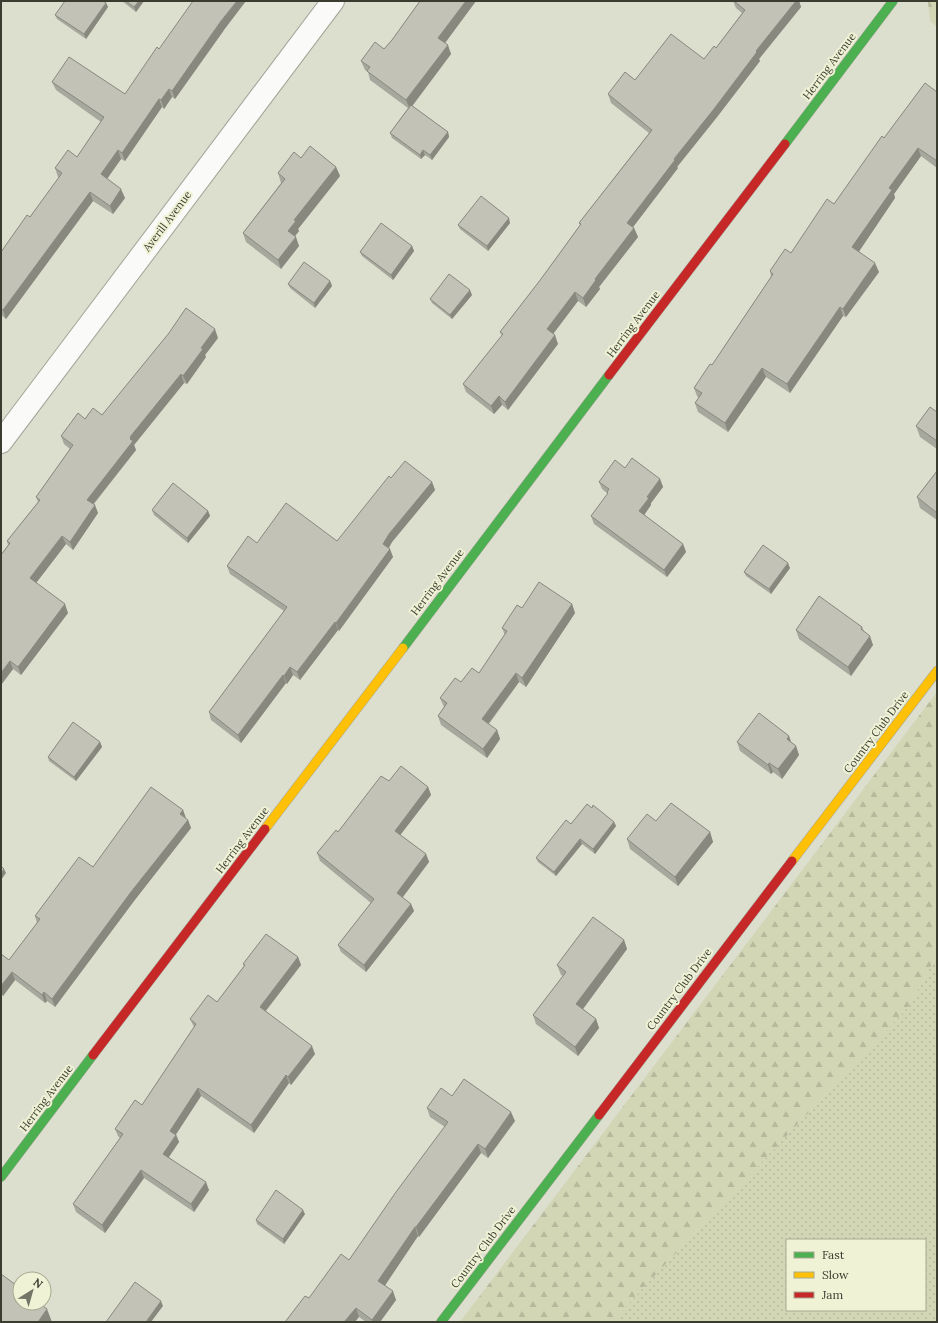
<svg xmlns="http://www.w3.org/2000/svg" width="938" height="1323" font-family="Lora,serif">
<style>
.grass{fill:url(#grass-dots);fill-rule:evenodd}
.forest{fill:url(#forest-firs)}
.lines{fill:none;stroke-linecap:round;stroke-linejoin:round}
.street-casing{stroke:#a3a498;stroke-width:24}
.fast-casing{stroke:#a3a498;stroke-width:10}
.slow-casing{stroke:#a3a498;stroke-width:10}
.jam-casing{stroke:#a3a498;stroke-width:10}
.street{stroke:#fafaf8;stroke-width:22}
.fast{stroke:#4caf50;stroke-width:9}
.slow{stroke:#ffc107;stroke-width:9}
.jam{stroke:#c62828;stroke-width:9}
.wall{fill:#a7a89d}
.shaded-wall{fill:#88887f}
.building{fill:#c2c3b6;stroke:#88887f}
.labels{text-anchor:middle;dominant-baseline:central;stroke-width:4;stroke-linejoin:round;paint-order:stroke}
.street-label{font-size:11px;fill:#3a3c30;stroke:#eff2d4}
</style>
<defs>
<pattern id="grass-dots" width="8" height="8" patternUnits="userSpaceOnUse"><rect width="8" height="8" fill="#d3d6b5"/><path d="M2 2h.1M6 6h.1" fill="none" stroke="#b6b99c" stroke-width="1.8" stroke-linecap="round"/></pattern>
<pattern id="forest-firs" width="22" height="20" patternUnits="userSpaceOnUse"><rect width="22" height="20" fill="#d3d6b5"/><path d="M5 1l3.5 6h-7zM16 11l3.5 6h-7z" fill="#b6b99c"/></pattern>
</defs>
<rect width="100%" height="100%" fill="#dcdece"/>
<path class="grass" d="M937,955V1322H611L909,1006ZM787,1240H925V1310H787Z"/>
<path class="forest" d="M928,1H937V27L930,21Z
M937,692V955L909,1006L611,1322H460Z"/>
<g class="lines">
<g class="street-casing">
<path id="street" d="M1,442L333,1"/>
</g>
<g class="fast-casing">
<path id="fast" d="M785,144L893,1
M403,648L609,375
M1,1177L93,1055
M441,1322L599,1115"/>
</g>
<g class="slow-casing">
<path id="slow" d="M265,829L403,648
M792,861L937,671"/>
</g>
<g class="jam-casing">
<path id="jam" d="M609,375L785,144
M93,1055L265,829
M599,1115L792,861"/>
</g>
<use href="#street" class="street"/>
<use href="#fast" class="fast"/>
<use href="#slow" class="slow"/>
<use href="#jam" class="jam"/>
</g>
<path class="wall" d="M122,1H144L136,12Z
M420,1H476L445,43L451,54L412,106L448,132L449,137L432,160L425,155L421,159L392,138L390,133L408,108L370,80L368,72L365,70L361,61L384,49L392,40Z
M733,1H799L801,7L759,59L760,61L717,117L677,167L678,168L633,227L634,228L638,237L599,287L600,289L586,307L578,301L553,334L558,344L508,410L502,405L494,414L466,392L463,384L502,336L500,332L541,279L580,225L579,223L649,133L611,103L608,94L635,80L704,59L716,48L742,13L736,8Z
M106,3L108,7L86,39L57,19L55,15Z
M224,30L175,99L172,97L164,109L162,107L125,161L121,159L107,179L125,198L113,214L93,201L6,319L1,315V252L30,217L59,178L58,177L55,168L77,157L101,122L56,90L52,82L125,94L159,49Z
M937,92V168L921,156L894,194L895,198L859,251L879,272L846,317L843,316L790,393L766,377L728,432L698,412L695,403L699,398L697,396L694,388L712,365L771,277L770,271L791,253L834,204L884,138Z
M301,158L336,167L340,176L298,229L299,231L295,236L299,246L281,269L246,242L243,233L281,183L278,173Z
M510,223L488,251L460,229L458,225Z
M412,246L414,251L393,280L362,256L360,252Z
M330,281L332,286L315,308L290,288L288,284Z
M472,295L452,319L432,303L430,299Z
M218,338L205,355L206,357L187,384L184,383L134,445L136,450L94,504L98,513L73,550L66,544L36,583L68,613L21,675L13,669L1,685V555L8,545L7,541L38,502L36,497L70,449L64,444L61,436L85,419L102,415Z
M937,412V449L920,437L916,426Z
M625,468L660,479L663,487L651,503V505L644,515L683,544L686,552L667,577L594,524L591,516L608,494L607,493L602,489L599,482Z
M937,471V520L920,508L917,497Z
M391,478L432,482L435,490L392,542L389,548L393,557L339,631L338,630L300,680L293,675L287,684L286,683L241,743L211,720L209,712L284,611L230,574L227,566L257,543L337,541Z
M152,510L208,511L210,516L188,543L154,515Z
M790,568L771,594L746,576L744,572Z
M572,604L575,613L526,687L519,682L489,724L497,730L500,739L487,758L441,725L438,716L444,707L440,698L461,682L479,673L505,635L502,628L522,608Z
M862,627L864,631L873,645L851,676L799,639L796,630Z
M789,736L791,742L796,746L799,755L782,779L773,772L771,774L740,751L737,742Z
M100,742L102,747L76,781L49,761L48,757Z
M389,781L428,787L431,795L400,835L426,854L429,862L402,897L411,904L414,911L366,972L341,952L338,945L371,903L320,861L317,853Z
M592,808L614,822L616,826L595,854L582,844L556,876L538,862L536,858L571,824Z
M183,810L185,818L188,820L191,828L134,901L55,1007L47,1001L45,1003L15,980L3,996L1,994V954L9,960L37,923L35,916L93,867Z
M710,832L713,842L678,886L630,849L627,839Z
M624,940L627,949L583,1009L596,1019L599,1028L578,1056L536,1024L533,1015L563,976L561,975L557,965Z
M298,957L301,965L266,1011L315,1054L291,1085L289,1083L254,1133L201,1096L176,1134L179,1142L169,1157L209,1190L194,1212L144,1178L105,1233L76,1212L73,1204L120,1138L118,1136L115,1129L142,1105L194,1027L190,1019L217,1002L244,966L243,964Z
M452,1096L515,1121L488,1158L481,1153L419,1237L418,1236L385,1285L396,1300L380,1322H366L359,1317L309,1298L349,1260L445,1127L430,1117L427,1108Z
M305,1214L284,1244L257,1224L256,1220Z"/>
<path class="shaded-wall" d="M139,1H144L136,12L134,7Z
M237,1H246L224,30L175,99L172,91L221,21Z
M466,1H476L442,47L438,38Z
M796,1H799L801,7L759,59L760,61L717,117L677,167L678,168L630,231L627,223L674,159L756,51Z
M106,3L108,7L86,39L84,34Z
M448,45L451,54L410,109L406,100Z
M169,89L172,97L164,109L161,100Z
M159,99L162,107L125,161L122,153Z
M448,132L449,137L432,160L430,155Z
M918,148L921,156L894,194L895,198L856,256L852,247L889,188Z
M118,150L121,159L104,183L101,174Z
M423,150L425,155L421,159L420,155Z
M336,167L340,176L298,229L299,231L292,240L288,231L294,220Z
M121,189L125,198L113,214L110,206Z
M90,192L93,201L6,319L3,310Z
M509,218L510,223L488,251L487,246Z
M634,228L638,237L599,287L600,289L586,307L583,298L595,279Z
M296,237L299,246L281,269L278,260Z
M412,246L414,251L393,280L391,275Z
M875,263L879,272L846,317L843,309Z
M330,281L332,286L315,308L314,303Z
M470,290L472,295L452,319L450,315Z
M575,292L578,301L550,338L547,329Z
M840,307L843,316L790,393L787,384Z
M215,329L218,338L205,355L206,357L187,384L183,376L201,348Z
M555,335L558,344L508,410L505,402Z
M762,368L766,377L728,432L725,423Z
M181,374L184,383L134,445L136,450L90,508L87,500L130,439V437Z
M499,396L502,405L494,414L491,406Z
M660,479L663,487L651,503V505L642,518L639,511L647,497Z
M432,482L435,490L392,542L386,552L383,544L389,534Z
M95,505L98,513L73,550L70,542Z
M208,511L210,516L188,543L187,538Z
M62,536L66,544L33,587L30,578Z
M683,544L686,552L667,577L664,570Z
M390,549L393,557L339,631L336,623Z
M788,563L790,568L771,594L769,589Z
M65,604L68,613L21,675L18,667Z
M572,604L575,613L526,687L522,678Z
M335,622L338,630L300,680L297,672Z
M870,636L873,645L851,676L848,667Z
M10,661L13,669L1,685V673Z
M290,667L293,675L287,684L284,676Z
M516,673L519,682L485,728L482,719Z
M283,675L286,683L241,743L238,735Z
M497,730L500,739L487,758L483,749Z
M789,736L792,745L787,739Z
M100,742L102,747L76,781L74,777Z
M796,746L799,755L782,779L778,769Z
M769,763L773,772L771,774L768,765Z
M428,787L431,795L398,838L395,831Z
M183,810L186,818L180,814Z
M188,820L191,828L134,901L55,1007L52,999L131,892Z
M614,822L616,826L595,854L593,849Z
M710,832L713,842L678,886L675,877Z
M580,839L582,844L556,876L554,872Z
M426,854L429,862L400,901L397,893Z
M4,869L6,873L1,880V873Z
M411,904L414,911L366,972L364,965Z
M624,940L627,949L580,1013L576,1004Z
M298,957L301,965L263,1014L260,1007Z
M12,972L15,980L3,996L1,991V986Z
M44,992L47,1001L45,1003L42,995Z
M596,1019L599,1028L578,1056L575,1047Z
M312,1046L315,1054L291,1085L288,1077Z
M286,1075L289,1083L254,1133L251,1125Z
M198,1088L201,1096L173,1139L170,1131Z
M511,1112L515,1121L488,1158L485,1149Z
M176,1135L179,1142L166,1161L163,1154Z
M478,1144L481,1153L419,1237L416,1227Z
M141,1170L144,1178L105,1233L102,1225Z
M206,1182L209,1190L194,1212L191,1204Z
M303,1210L305,1214L284,1244L283,1239Z
M415,1227L418,1236L382,1290L378,1281Z
M393,1291L396,1300L380,1322H373L372,1320Z
M161,1301L163,1306L151,1322H146Z
M356,1308L359,1317L355,1322H344Z
M47,1309L52,1322H38Z"/>
<path class="building" d="M65,1H103L106,3L84,34L55,15Z
M126,1H139L134,7Z
M193,1H237L221,21L172,91L169,89L161,100L159,99L122,153L118,150L101,174L121,189L110,206L90,192L3,310L1,309V252L27,215L30,217L62,173L55,168L68,150L77,157L104,117L52,82L69,57L125,94L157,47L159,49Z
M420,1H466L438,38L448,45L406,100L367,71L370,67L361,61L375,42L384,49L392,40Z
M734,1H796L756,51L757,52L714,109L674,159L675,160L627,223L634,228L595,279L596,280L583,298L575,292L547,329L555,335L505,402L499,396L491,406L463,384L503,334L500,332L541,279L581,224L579,223L652,130L608,94L625,72L635,80L671,34L704,59L714,46L716,48L745,10Z
M925,83L937,92V161L918,148L889,188L892,190L852,247L875,263L843,309L840,307L787,384L762,368L725,423L695,403L702,393L694,388L710,364L712,365L773,274L770,271L785,249L791,253L827,199L834,204L882,136L884,138Z
M411,105L448,132L430,155L423,150L420,155L390,133Z
M310,146L336,167L294,220L296,221L288,231L296,237L278,260L243,233L285,179L278,173L294,152L301,158Z
M481,196L509,218L487,246L458,225Z
M381,223L412,246L391,275L360,252Z
M304,262L330,281L314,303L288,284Z
M449,274L470,290L450,315L430,299Z
M186,308L215,329L201,348L203,349L183,376L181,374L130,437L131,438L130,439L133,441L87,500L95,505L70,542L62,536L30,578L65,604L18,667L10,661L1,673V555L10,543L7,541L40,500L36,497L73,445L61,436L78,413L85,419L93,408L102,415L169,333Z
M930,407L937,412V441L916,426Z
M632,458L660,479L647,497L649,498L639,511L683,544L664,570L591,516L608,493L607,492L609,489L599,482L615,460L625,468Z
M405,461L432,482L389,534L383,544L390,549L336,623L335,622L297,672L290,667L284,676L283,675L238,735L209,712L287,607L227,566L248,536L257,543L286,503L337,541L389,476L391,478Z
M937,471V513L917,497Z
M173,483L208,511L187,538L152,510Z
M763,545L788,563L769,589L744,572Z
M539,582L572,604L522,678L516,673L482,719L497,730L483,749L438,716L447,703L440,698L455,678L461,682L472,668L479,673L507,631L502,628L517,605L522,608Z
M819,596L862,627L861,629L870,636L848,667L796,630Z
M759,713L789,736L787,739L796,746L778,769L769,763L768,765L737,742Z
M73,722L100,742L74,777L48,757Z
M401,766L428,787L395,831L426,854L397,893L411,904L364,965L338,945L374,899L317,853L336,830L338,832L381,776L389,781Z
M151,787L183,810L180,814L188,820L131,892L52,999L44,992L42,995L12,972L1,986V954L9,960L40,919L35,916L79,857L93,867Z
M671,803L710,832L675,877L627,839L647,814L656,821Z
M587,804L592,808L593,805L614,822L593,849L580,839L554,872L536,858L566,820L571,824Z
M1,866L4,869L1,873Z
M593,917L624,940L576,1004L596,1019L575,1047L533,1015L566,972L557,965Z
M266,934L298,957L260,1007L312,1046L288,1077L286,1075L251,1125L198,1088L170,1131L176,1135L163,1154L206,1182L191,1204L141,1170L102,1225L73,1204L123,1134L115,1129L135,1100L142,1105L196,1024L190,1019L208,995L217,1002L245,965L243,964Z
M464,1079L511,1112L485,1149L478,1144L416,1227H415L378,1281L393,1291L372,1320L356,1308L344,1322H285L305,1296L309,1298L341,1254L349,1260L396,1192L448,1122L427,1108L441,1088L452,1096Z
M276,1190L303,1210L283,1239L256,1220Z
M1,1274L20,1288V1303H39L47,1309L38,1322H1Z
M135,1282L161,1301L146,1322H106Z"/>
<g class="labels">
<g class="street-label">
<text transform="translate(829 66) rotate(-53)">Herring Avenue</text>
<text transform="translate(167 221) rotate(-53)">Averill Avenue</text>
<text transform="translate(633 324) rotate(-53)">Herring Avenue</text>
<text transform="translate(437 582) rotate(-53)">Herring Avenue</text>
<text transform="translate(876 732) rotate(-53)">Country Club Drive</text>
<text transform="translate(242 840) rotate(-53)">Herring Avenue</text>
<text transform="translate(679 989) rotate(-53)">Country Club Drive</text>
<text transform="translate(46 1098) rotate(-53)">Herring Avenue</text>
<text transform="translate(483 1247) rotate(-53)">Country Club Drive</text>
</g>
</g>
<rect width="938" height="1323" fill="none" stroke="#3a3c30" stroke-width="4"/>
<rect x="786" y="1239" width="140" height="72" fill="#eff2d4" stroke="#a7a992"/>
<rect x="794" y="1252" width="20" height="6" fill="#4caf50" stroke="#a7a992"/>
<text x="822" y="1259" font-size="12" fill="#3a3c30">Fast</text>
<rect x="794" y="1272" width="20" height="6" fill="#ffc107" stroke="#a7a992"/>
<text x="822" y="1279" font-size="12" fill="#3a3c30">Slow</text>
<rect x="794" y="1292" width="20" height="6" fill="#c62828" stroke="#a7a992"/>
<text x="822" y="1299" font-size="12" fill="#3a3c30">Jam</text>
<g transform="translate(32 1291) rotate(37)"><circle r="19" fill="#eff2d4" stroke="#a7a992"/>
<path d="M0-3L7 15L0 10L-7 15Z" fill="#737567"/>
<text y="-6" font-size="11" font-weight="bold" text-anchor="middle" fill="#3a3c30">N</text>
</g>
</svg>
